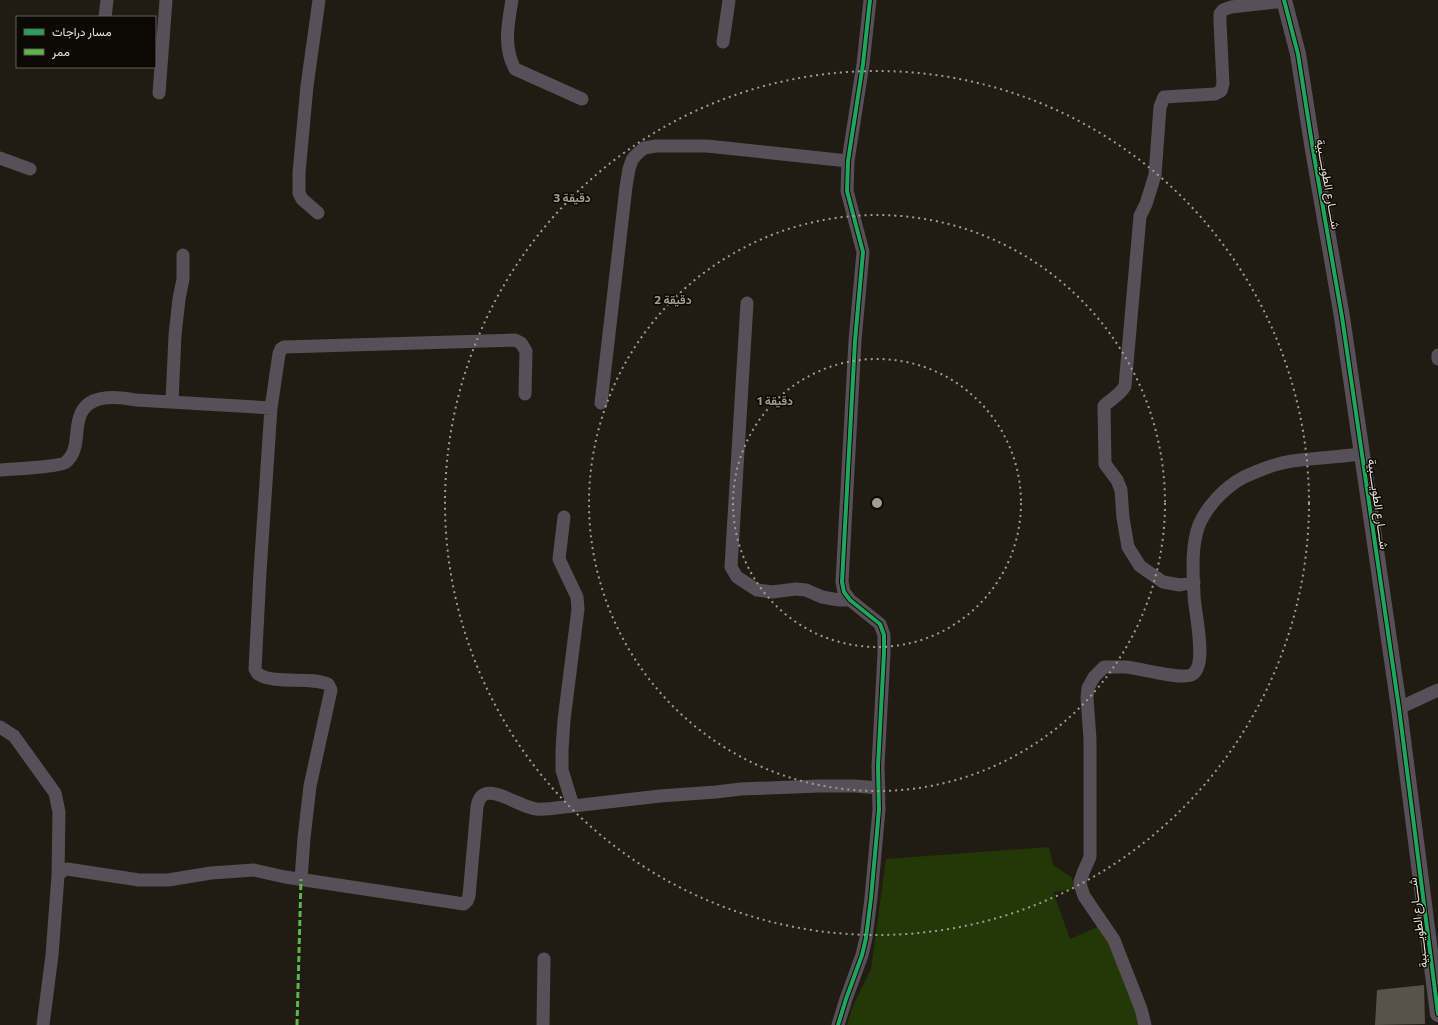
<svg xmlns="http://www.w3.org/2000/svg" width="1438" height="1025" font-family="Commissioner,Vazirmatn,sans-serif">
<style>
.green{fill:#223807}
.building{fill:#58524b}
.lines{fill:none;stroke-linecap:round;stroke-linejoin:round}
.minor{stroke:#584f59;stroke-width:13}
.tertiary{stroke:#584f59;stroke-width:16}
.quiet{stroke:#58b947;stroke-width:3;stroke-dasharray:6 3;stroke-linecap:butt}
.cycleway-casing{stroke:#0c0803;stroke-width:6}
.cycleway{stroke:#20a55d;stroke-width:4}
.ring{fill:none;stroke:#a29d93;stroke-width:2;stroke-dasharray:2 4}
.labels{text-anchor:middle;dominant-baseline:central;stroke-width:3;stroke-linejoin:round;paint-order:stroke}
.street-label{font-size:12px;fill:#e8e3d8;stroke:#0c0803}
.centre{fill:#a29d93;stroke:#0c0803;stroke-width:2}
.ring-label{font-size:12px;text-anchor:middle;font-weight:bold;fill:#a29d93;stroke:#0c0803;stroke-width:3;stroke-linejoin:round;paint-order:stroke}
</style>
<rect width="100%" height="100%" fill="#201c13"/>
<path class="green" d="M1049,847L1053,865L1071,877L1076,889L1053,892L1070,939L1100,926L1119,962L1141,1025H847L852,1008L871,969L886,859Z"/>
<path class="building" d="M1424,985L1425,1024L1375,1025L1377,990Z"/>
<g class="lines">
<path class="minor" d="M512,0C508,24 503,47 515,69L582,99
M105,17L107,0
M723,42L729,0
M159,93L166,0
M0,158L30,169
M318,213L302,199L299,193V173L307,86L319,0
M747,303L731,567L737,577L757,590L772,592L796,589L806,590L822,597L839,600H850
M1438,355V359
M172,402L175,335L179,299L183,279V255
M601,403L626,187L629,169L632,160L635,156L644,148L656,146H707L848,161
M0,470C11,469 60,467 66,462C79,451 75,433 79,419C85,393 116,396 136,400L271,408
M564,517L559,559L577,597L578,609L564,720L562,750V770L573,806L660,796L716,792L741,789L820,786H855L879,788
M1194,582L1180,585L1163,582L1140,566L1128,547L1123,518L1121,490L1117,480L1105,464L1104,406C1111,399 1120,395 1125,386L1140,216L1146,204L1155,175L1160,107L1164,97L1215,94L1221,91L1223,84L1220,22V14L1223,10L1231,7L1284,1
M1399,708L1438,690
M0,727L14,736L55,793L59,812L58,876
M301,879L304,838L310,786L331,690L328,684C308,676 276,685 258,674L255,669L260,572L271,408L279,354L281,349L284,347L515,340L521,343L526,351L525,394
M43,1025L52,955L58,876L62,871L67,869L139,880H168L211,873L254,870L285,877L464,904L467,901L469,896L477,807C482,776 517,807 536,809C548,810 562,807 573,806
M543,1025L544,959
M838,1025L846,999L862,955L866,938L871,898L879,810L878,766L884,653V635L880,624L850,600L844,592L842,582L855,341L863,252L847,191L848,161L863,64L870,0
M1145,1025L1141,1009L1114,940L1084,896L1081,887L1080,882L1083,873L1090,857V739L1087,698L1088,688L1094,677L1104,667C1111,667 1118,667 1125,667C1140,668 1183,681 1193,674C1208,664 1194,610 1194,594C1193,573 1191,546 1199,525C1207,506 1225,487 1244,477C1257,471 1278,463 1292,461C1315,458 1338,457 1361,454"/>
<path class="tertiary" d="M1284,0L1298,54L1313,150L1342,317L1399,708L1438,1014"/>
<path class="quiet" d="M297,1025L301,879"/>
<g class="cycleway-casing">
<path id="cycleway" d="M1284,0L1298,54L1313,150L1342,317L1399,708L1438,1014
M838,1025L846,999L862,955L866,938L871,898L879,810L878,766L884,653V635L880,624L850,600L844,592L842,582L855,341L863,252L847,191L848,161L863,64L870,0"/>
</g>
<use href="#cycleway" class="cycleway"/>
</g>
<g class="ring">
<circle cx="877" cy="503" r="144"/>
<circle cx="877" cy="503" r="288"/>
<circle cx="877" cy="503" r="432"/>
</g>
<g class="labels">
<g class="street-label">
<text transform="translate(1329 184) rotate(80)">شــــارع الطويــــبية</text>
<text transform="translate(1379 504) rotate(82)">شــــارع الطويــــبية</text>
<text transform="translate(1417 923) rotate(-97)">شــــارع الطويــــبية</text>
</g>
</g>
<circle cx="877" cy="503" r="6" class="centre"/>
<g class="ring-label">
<text x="572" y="202">3 دقيقة</text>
<text x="673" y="304">2 دقيقة</text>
<text x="775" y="405">1 دقيقة</text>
</g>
<rect x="16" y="16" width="140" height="52" fill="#0c0803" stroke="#646058"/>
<rect x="24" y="29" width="20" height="6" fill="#20a55d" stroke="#646058"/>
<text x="52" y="36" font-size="12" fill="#e8e3d8">مسار دراجات</text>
<rect x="24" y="49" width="20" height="6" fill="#58b947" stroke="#646058"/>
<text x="52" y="56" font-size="12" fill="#e8e3d8">ممر</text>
</svg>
